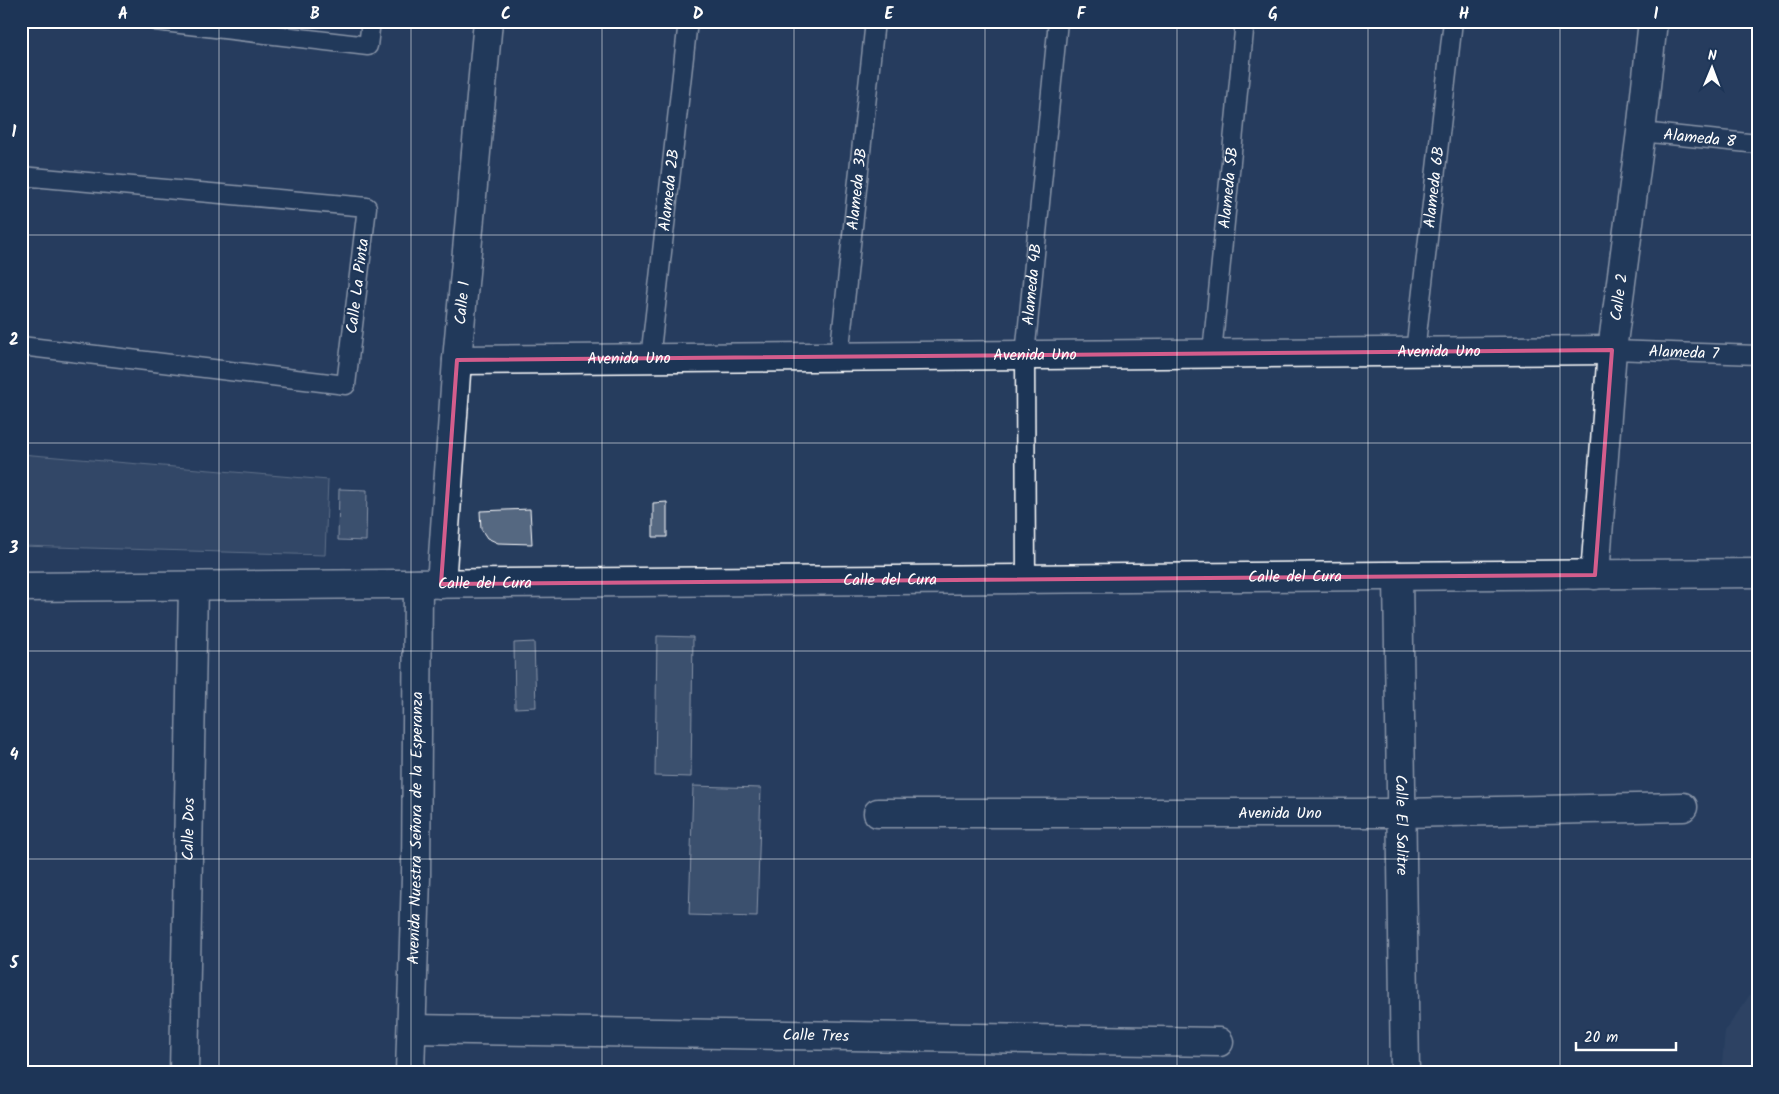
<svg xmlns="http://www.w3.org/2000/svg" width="1779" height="1094" font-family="Kalam,sans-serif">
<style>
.built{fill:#344a68}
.green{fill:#425672;stroke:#a0aab8}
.building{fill:#556781;stroke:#fff}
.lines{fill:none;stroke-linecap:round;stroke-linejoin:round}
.lane-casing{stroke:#fff;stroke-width:21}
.street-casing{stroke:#fff;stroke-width:31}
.secondary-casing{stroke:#fff;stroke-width:31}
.lane{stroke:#1d3557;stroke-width:18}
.street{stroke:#1d3557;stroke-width:28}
.secondary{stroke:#1d3557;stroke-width:28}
.marked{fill:none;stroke:#d45d8c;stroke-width:4;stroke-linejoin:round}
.grid{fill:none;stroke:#fff;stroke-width:1;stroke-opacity:0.55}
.labels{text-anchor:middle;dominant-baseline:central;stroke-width:4;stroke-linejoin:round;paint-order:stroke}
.street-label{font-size:16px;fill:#fff;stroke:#1d3557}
.neatline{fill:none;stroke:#fff;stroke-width:2}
.grid-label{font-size:16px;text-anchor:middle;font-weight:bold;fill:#fff}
</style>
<rect width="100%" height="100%" fill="#263d5e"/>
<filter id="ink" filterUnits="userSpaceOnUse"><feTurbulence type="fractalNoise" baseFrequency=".02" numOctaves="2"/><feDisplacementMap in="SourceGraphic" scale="10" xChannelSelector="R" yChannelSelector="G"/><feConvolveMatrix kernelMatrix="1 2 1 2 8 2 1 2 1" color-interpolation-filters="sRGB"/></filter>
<g filter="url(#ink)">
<path class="built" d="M1758,983V1073H1721L1725,1031Z"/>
<path class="green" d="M21,454L328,480L325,555L21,546Z"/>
<path class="building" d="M339,489L367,490L366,541L338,540Z
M667,502V537H653V503Z
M530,509L532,544L498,543L487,538L481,529L480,511Z
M657,636L693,637L691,777L655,776Z
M534,642L536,707L515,708L514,643Z
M693,786L761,788L757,917L689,915Z"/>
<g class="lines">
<g class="lane-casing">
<g id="lane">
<path d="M155,21L368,46L371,21"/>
<path id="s1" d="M1641,132L1758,144"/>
<path d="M21,176L367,207L346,385L21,346"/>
<path id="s2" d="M1612,350L1758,355"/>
<path id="s3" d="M1415,352L1453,21"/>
<path id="s4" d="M1212,353L1245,21"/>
<path id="s5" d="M839,357L875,21"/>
<path id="s6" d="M650,359L688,21"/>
<path id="s7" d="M1026,579L1025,355L1058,21"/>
</g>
</g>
<g class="street-casing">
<g id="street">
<path id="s8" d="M457,360L1612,350"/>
<path id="s9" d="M1595,575L1612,350L1641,132L1653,21"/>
<path id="s10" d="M1398,576L1405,1073"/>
<path id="s11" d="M441,584L457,360L488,21"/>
<path id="s12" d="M878,813H1402L1683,807"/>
<path id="s13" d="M412,1029L1219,1042"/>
<path id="s14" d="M184,1073L193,586"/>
<path id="s15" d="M410,1073L416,877L418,584"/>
</g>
</g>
<g class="secondary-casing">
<g id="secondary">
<path id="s16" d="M21,587L1758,573"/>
</g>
</g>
<use href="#lane" class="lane"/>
<use href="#street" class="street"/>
<use href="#secondary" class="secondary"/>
</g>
</g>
<path d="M0 0H1779V1094H0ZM1612,350L1595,575L441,584L457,360Z" fill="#263d5e" fill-opacity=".55" fill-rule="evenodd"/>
<path class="marked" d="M1612,350L1595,575L441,584L457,360Z"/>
<path class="grid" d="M219,21V1073M411,21V1073M602,21V1073M794,21V1073M985,21V1073M1177,21V1073M1368,21V1073M1560,21V1073M21,235H1758M21,443H1758M21,651H1758M21,859H1758"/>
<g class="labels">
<g class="street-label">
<text stroke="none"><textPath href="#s1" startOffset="59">Alameda 8</textPath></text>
<text stroke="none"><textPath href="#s3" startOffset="166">Alameda 6B</textPath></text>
<text stroke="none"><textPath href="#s4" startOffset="166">Alameda 5B</textPath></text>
<text stroke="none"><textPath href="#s5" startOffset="169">Alameda 3B</textPath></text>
<text stroke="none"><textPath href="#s6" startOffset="170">Alameda 2B</textPath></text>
<text stroke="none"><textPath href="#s7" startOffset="295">Alameda 4B</textPath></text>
<text transform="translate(358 286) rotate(-83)">Calle La Pinta</text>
<text stroke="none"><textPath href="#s9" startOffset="279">Calle 2</textPath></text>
<text stroke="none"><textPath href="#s11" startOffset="282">Calle 1</textPath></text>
<text stroke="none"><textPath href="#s8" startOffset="982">Avenida Uno</textPath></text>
<text stroke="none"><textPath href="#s2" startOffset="72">Alameda 7</textPath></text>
<text stroke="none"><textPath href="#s8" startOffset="578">Avenida Uno</textPath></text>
<text stroke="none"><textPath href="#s8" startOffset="172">Avenida Uno</textPath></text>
<text stroke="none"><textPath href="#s16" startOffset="1274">Calle del Cura</textPath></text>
<text stroke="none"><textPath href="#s16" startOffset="869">Calle del Cura</textPath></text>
<text stroke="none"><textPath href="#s16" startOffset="464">Calle del Cura</textPath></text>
<text stroke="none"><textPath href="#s12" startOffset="402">Avenida Uno</textPath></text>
<text stroke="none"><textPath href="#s10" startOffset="249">Calle El Salitre</textPath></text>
<text stroke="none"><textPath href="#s15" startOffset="245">Avenida Nuestra Señora de la Esperanza</textPath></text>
<text stroke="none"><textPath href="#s14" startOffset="244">Calle Dos</textPath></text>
<text stroke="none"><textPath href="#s13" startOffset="404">Calle Tres</textPath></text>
</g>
</g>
<rect width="1779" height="1094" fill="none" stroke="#1d3557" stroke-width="55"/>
<g transform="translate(1712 68) rotate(1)" stroke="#1d3557" stroke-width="4" paint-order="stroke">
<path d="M0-4L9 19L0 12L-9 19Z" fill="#ffffff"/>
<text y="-8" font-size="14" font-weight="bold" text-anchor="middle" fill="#ffffff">N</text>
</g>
<path d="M1576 1042v8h100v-8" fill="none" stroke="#ffffff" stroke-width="2.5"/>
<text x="1584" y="1042" font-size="15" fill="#ffffff" stroke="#1d3557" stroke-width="4" paint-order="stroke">20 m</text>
<rect x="28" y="28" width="1724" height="1038" class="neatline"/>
<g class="grid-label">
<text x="123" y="19">A</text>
<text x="315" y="19">B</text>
<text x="506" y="19">C</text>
<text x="698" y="19">D</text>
<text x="889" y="19">E</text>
<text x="1081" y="19">F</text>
<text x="1273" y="19">G</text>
<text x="1464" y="19">H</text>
<text x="1656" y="19">I</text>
<text x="14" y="137">1</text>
<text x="14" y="345">2</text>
<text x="14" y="553">3</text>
<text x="14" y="760">4</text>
<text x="14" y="968">5</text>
</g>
</svg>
